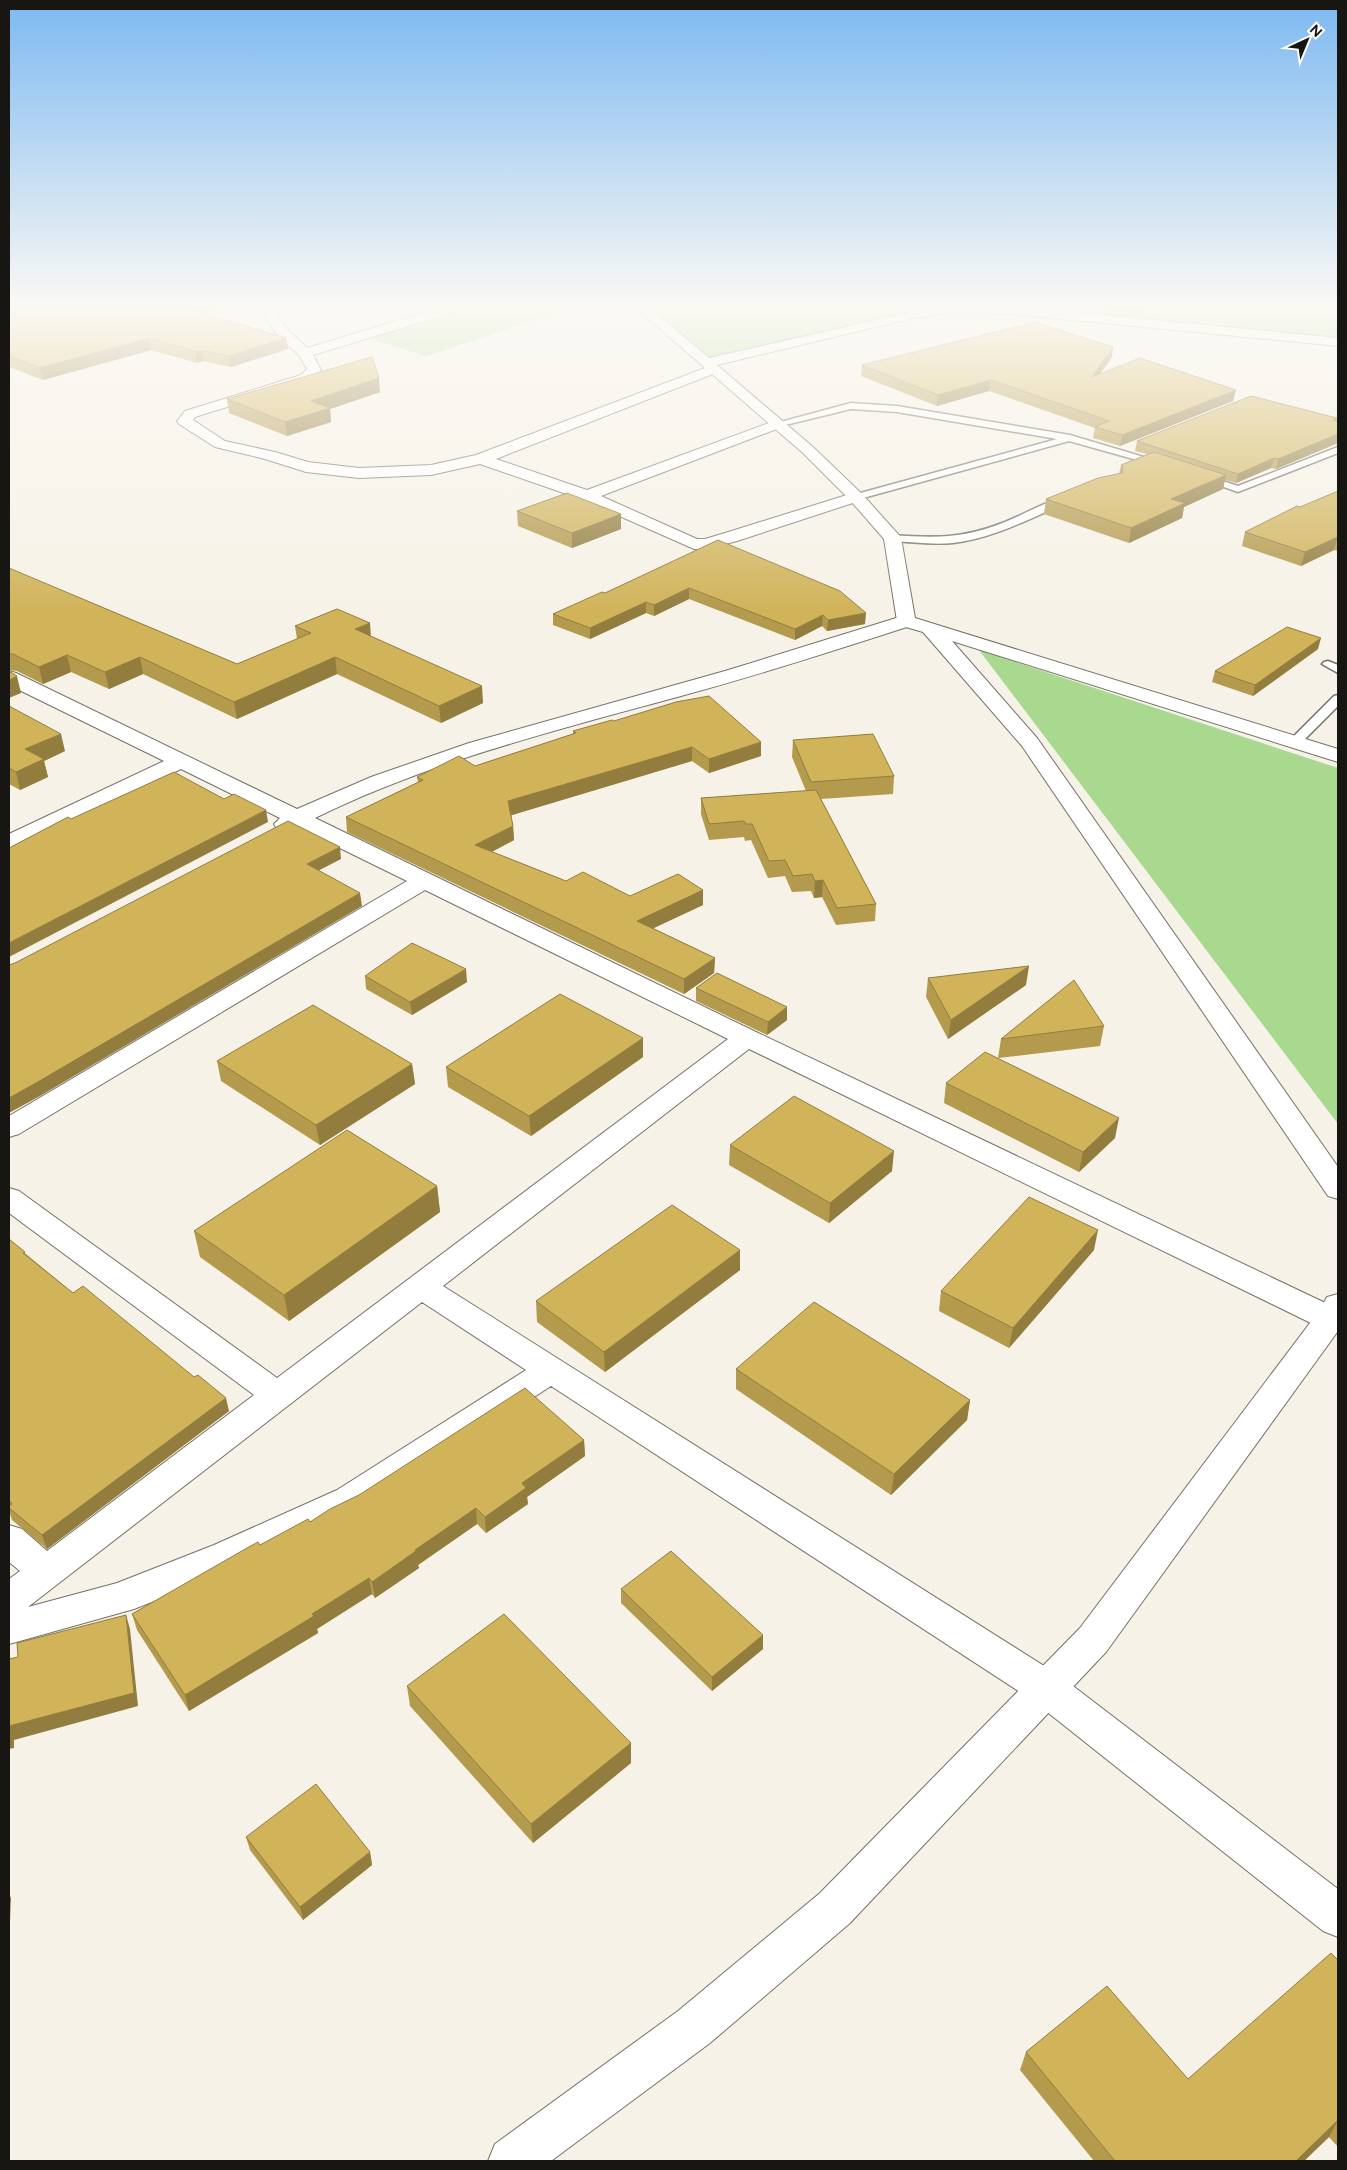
<svg xmlns="http://www.w3.org/2000/svg" width="1347" height="2170" font-family="Figtree,sans-serif">
<style>
.green{fill:#a9d88f}
.lines{fill:none;stroke-linecap:round;stroke-linejoin:round}
.lane-casing{stroke:#757167;stroke-width:3}
.street-casing{stroke:#757167;stroke-width:2}
.secondary-casing{stroke:#757167;stroke-width:2}
.lane{fill:#fff;fill-rule:evenodd}
.street{fill:#fff;fill-rule:evenodd}
.secondary{fill:#fff;fill-rule:evenodd}
.wall{fill:#b49a4d}
.shaded-wall{fill:#927d3f}
.building{fill:#d1b35a;stroke:#927d3f}
</style>
<rect width="100%" height="100%" fill="#f6f2e7"/>
<path class="green" d="M445,308H572L426,356L358,335Z
M643,308H1338V341L1011,310L950,309L706,363Z
M979,650L1338,768V1124Z"/>
<g class="lines">
<g class="lane-casing">
<path id="lane" d="M851,403L897,406L1070,435L1167,464L1162,467L1069,441L856,500L851,497L853,495L1057,439L897,412L851,409L777,427L773,424Z
M1338,447V453L1238,492L1199,478L1204,475L1238,486Z
M1065,497L1068,498V502C1031,518 994,538 953,543C933,545 912,542 892,541L887,538L892,535C936,538 962,539 1005,522C1025,514 1044,502 1065,497Z
M1328,661L1338,665V673L1322,664L1324,662Z
M1338,695V706L1299,745H1291L1289,742L1291,739L1334,696Z"/>
</g>
<g class="street-casing">
<path id="street" d="M260,308H272L288,330L307,348L439,308H459L458,311L313,355L321,370L311,381L195,417L193,420L225,441L275,452L308,462L359,468L431,465L476,455L713,365L720,369L718,372L496,459L587,490L777,420L782,421L784,424L782,427L601,496L697,539H705L725,533L850,494H862L864,497L862,500L737,541L706,549H694L581,499L480,464L431,475L359,478L306,472L265,459L215,447L179,424L177,421L185,411L301,375L307,369L299,355L278,336Z
M906,615L913,617L915,621L913,625C836,650 759,675 681,696C557,730 431,761 315,818L756,1032L1338,1309V1328L1330,1331L1319,1327L749,1049L443,1286L1060,1676L1338,1889V1937L1323,1931L1032,1700L551,1386L361,1510L240,1567L134,1609L9,1644V1579L20,1571L9,1562V1525L22,1529L47,1551L254,1395L9,1213V1188L19,1191L277,1378L728,1039L425,890L19,1134L9,1137V1116L407,881L297,827L285,831L277,829L274,824L280,818L181,769L17,848L9,850V834L164,761L9,685V671L16,673L297,809L371,777L469,743L725,671ZM422,1302L526,1370L337,1490L214,1545L117,1583L28,1607Z"/>
</g>
<g class="secondary-casing">
<path id="secondary" d="M636,308H650L709,358L928,308H1031L1338,338V346L1011,314L950,313L913,318L717,365L813,447L862,494L898,534L901,538L915,618L1338,749V762L952,641L1037,738L1338,1167V1199L1328,1196L1022,746L923,632L899,625L897,621L884,539L850,500L803,453Z
M1338,1294V1331L1106,1652L850,1923L710,2043L551,2161H488L495,2144L678,2011L820,1893L1080,1628L1319,1311L1327,1297Z"/>
</g>
<use href="#lane" class="lane"/>
<use href="#street" class="street"/>
<use href="#secondary" class="secondary"/>
</g>
<path class="wall" d="M9,308H221L203,313L286,338L288,349L231,367L203,361L197,363L151,350L43,380L9,367Z
M1107,308H1147L1140,317L1108,314Z
M1112,357L1100,374L1233,401L1120,446L1093,438L1095,428L989,391L937,406L861,376L862,365Z
M380,392L330,409L331,422L287,436L229,413L227,399Z
M1337,418V421L1338,422V443L1276,469L1271,468L1236,483L1225,480L1223,489L1184,507L1182,518L1129,543L1044,514L1046,499L1119,474L1121,465L1147,454L1135,451L1137,441Z
M1338,491V551L1334,550L1301,566L1242,546L1245,532Z
M517,511L621,529L572,548L518,526Z
M718,540L865,624L827,631L822,626L795,640L689,599L654,616L646,613L590,639L553,625V614L605,593Z
M9,568L237,664L297,639L295,626L371,637L483,703L441,723L337,674L237,719L143,674L109,689L71,672L43,684L17,671L9,670Z
M1318,649L1253,696L1212,682L1215,671Z
M9,706L65,751L44,761L48,777L20,790L9,784Z
M614,721L761,756L709,773L692,761L511,815L513,826L514,840L492,852L566,881L630,896L703,890V905L653,928L715,958L714,973L684,994L347,832L346,817L418,782L417,777L475,766L573,734V731Z
M793,740L894,776L893,794L821,799L876,904L875,921L836,925L822,897L814,898L811,891L792,892L785,876L768,878L751,840L745,841L744,837L709,840L701,814V798L806,791L792,757Z
M365,976L467,982L412,1015L366,989Z
M928,978L1026,985L948,1039L926,997Z
M696,988L787,1007V1020L767,1035L696,1001Z
M1104,1026L1100,1046L998,1058L1001,1039Z
M643,1057L531,1136L448,1087L446,1067Z
M217,1061L412,1064L415,1084L320,1145L221,1081Z
M946,1083L1115,1138L1079,1172L944,1103Z
M730,1145L892,1171L829,1223L729,1165Z
M437,1186L440,1212L289,1321L200,1257L194,1231Z
M9,1239L26,1254L73,1293L229,1411L47,1549L12,1520L9,1511Z
M740,1250V1270L605,1372L537,1322L536,1301Z
M1094,1250L1009,1348L939,1311L941,1291Z
M736,1369L970,1400L967,1420L891,1495L736,1389Z
M584,1440L585,1456L527,1497L528,1504L486,1533L477,1524L418,1565L419,1568L375,1598L372,1594L317,1629L318,1633L189,1711L137,1630L132,1614L260,1545L310,1522Z
M621,1589L763,1649L712,1691L621,1603Z
M407,1686L631,1743V1763L533,1843L410,1706Z
M246,1837L370,1852L372,1865L303,1920L250,1850Z
M1338,1960V2147L1329,2137L1304,2161H1094L1020,2070L1026,2052L1188,2079Z"/>
<path class="shaded-wall" d="M184,308H221L186,318Z
M1142,308H1147L1140,317Z
M149,338L151,350L43,380L40,368Z
M286,338L288,349L231,367L229,356Z
M1113,347L1112,357L1090,388L1092,377Z
M201,350L203,361L197,363L195,351Z
M379,378L380,392L330,409L331,422L287,436L285,422L311,401Z
M991,380L989,391L937,406L938,395Z
M1236,390L1233,401L1120,446L1122,435Z
M1338,434V443L1276,469L1278,459Z
M1274,458L1271,468L1236,483L1238,474Z
M1226,475L1223,489L1184,507L1182,518L1129,543L1131,528L1171,499Z
M621,514V529L572,548V533Z
M1338,536L1334,550L1301,566L1305,552Z
M689,588V599L654,616V605Z
M646,602V613L590,639V628Z
M866,613L865,624L827,631L828,620Z
M823,615L822,626L795,640V629Z
M370,623L371,639L355,629Z
M1321,638L1318,649L1253,696L1255,685Z
M67,655L71,672L43,684L39,667Z
M140,657L143,674L109,689L105,672Z
M335,657L337,674L237,719L234,702Z
M17,676L21,693L9,698V680Z
M482,686L483,703L441,723L439,706Z
M61,734L65,751L44,761L48,777L20,790L16,772L25,749Z
M761,742V756L709,773V759Z
M692,747V761L509,816L508,801Z
M266,810L268,822L9,957V943Z
M513,826L514,840L476,860L475,845Z
M340,847L341,859L308,876L307,864Z
M823,880L822,897L814,898L815,881Z
M703,890V905L637,936V921Z
M360,893L362,906L40,1096L9,1113V1098Z
M715,958L714,973L684,994V979Z
M1029,966L1026,985L948,1039L951,1020Z
M466,969L467,982L412,1015L410,1002Z
M787,1007V1020L767,1035L768,1022Z
M643,1038V1057L531,1136L529,1116Z
M412,1064L415,1084L320,1145L316,1125Z
M1119,1118L1115,1138L1079,1172L1083,1152Z
M894,1151L892,1171L829,1223L830,1203Z
M437,1186L440,1212L289,1321L284,1295Z
M1098,1230L1094,1250L1009,1348L1013,1328Z
M740,1250V1270L605,1372L604,1352Z
M226,1398L229,1411L47,1549L42,1535Z
M970,1400L967,1420L891,1495L894,1474Z
M584,1440L585,1456L527,1497L528,1504L486,1533L485,1517L522,1483Z
M476,1508L477,1524L418,1565L419,1568L375,1598L372,1582L415,1550Z
M369,1578L372,1594L317,1629L318,1633L189,1711L185,1695Z
M126,1615L130,1629L138,1706L14,1740V1748L9,1749V1726Z
M763,1635V1649L712,1691V1677Z
M631,1743V1763L533,1843L531,1824Z
M370,1852L372,1865L303,1920L300,1907Z
M9,1894L11,1898L9,1944Z
M1338,2120L1329,2137L1304,2161H1296Z"/>
<path class="building" d="M9,308H187L286,338L229,356L201,350L195,351L149,338L40,368L9,356Z
M1035,322L1113,347L1092,377L1140,358L1236,390L1122,435L1095,427L1109,421L991,380L938,395L862,365Z
M372,357L379,378L311,401L330,408L285,422L227,399Z
M1251,396L1337,418L1333,420L1338,422V434L1278,459L1274,458L1238,474L1137,441Z
M1154,452L1226,475L1171,499L1185,503L1131,528L1046,499L1098,478L1122,473L1123,467L1121,465Z
M1338,491V537L1305,552L1245,532L1297,506L1300,507Z
M567,493L621,514L572,533L517,511Z
M718,540L840,591L866,613L828,620L823,615L795,629L689,588L654,605L646,602L590,628L553,614L602,592L605,593Z
M9,568L237,664L311,633L295,626L337,609L370,623L355,629L482,686L439,706L335,657L234,702L140,657L105,672L67,655L39,667L13,654H9Z
M1287,627L1321,638L1255,685L1215,671Z
M9,671L17,676L9,680Z
M709,696L761,742L709,759L692,747L508,801L513,826L475,845L566,881L583,872L630,896L678,874L703,890L637,921L715,958L684,979L346,817L423,780L417,777L459,756L475,766L576,733L573,731L612,720L614,721L676,702Z
M9,706L61,734L25,749L44,759L16,772L9,768Z
M873,734L894,776L811,782L793,740Z
M174,772L224,799L234,794L266,810L9,943V848L68,817L71,819Z
M816,790L876,904L837,908L823,880L815,881L812,874L793,876L785,860L769,861L752,824H746L744,821L709,824L701,798Z
M288,821L340,847L307,864L360,893L36,1083L9,1098V965L15,963Z
M412,943L466,969L410,1002L365,976Z
M1029,966L951,1020L928,978Z
M717,973L787,1007L768,1022L696,988Z
M1074,980L1104,1026L1001,1039Z
M560,994L643,1038L529,1116L446,1067Z
M313,1005L412,1064L316,1125L217,1061Z
M985,1052L1119,1118L1083,1152L946,1083Z
M794,1096L894,1151L830,1203L730,1145Z
M347,1130L437,1186L284,1295L194,1231Z
M1029,1197L1098,1230L1013,1328L941,1291Z
M672,1205L740,1250L604,1352L536,1301Z
M9,1239L25,1252L23,1253L73,1293L83,1286L194,1377L198,1375L226,1398L42,1535L9,1508V1506L12,1504L9,1500Z
M814,1302L970,1400L894,1474L736,1369Z
M525,1388L584,1440L522,1483L526,1488L485,1517L476,1508L415,1550L416,1551L372,1582L369,1578L312,1614L314,1616L185,1695L132,1614L247,1548L258,1542L260,1545L308,1519L310,1522L330,1509L359,1495Z
M671,1551L763,1635L712,1677L621,1589Z
M504,1614L631,1743L531,1824L407,1686Z
M126,1615L134,1693L9,1726V1659L18,1657L17,1643Z
M316,1784L370,1852L300,1907L246,1837Z
M1331,1953L1338,1960V2120L1296,2161H1115L1026,2052L1107,1986L1188,2079Z"/>
<linearGradient id="sky" x2="0" y2="1"><stop stop-color="#7db9f1"/><stop offset="0.5" stop-color="#fbf9f4"/><stop offset="1" stop-color="#fbf9f4" stop-opacity="0"/></linearGradient>
<rect width="1347" height="612" fill="url(#sky)"/>
<rect width="1347" height="2170" fill="none" stroke="#171612" stroke-width="20"/>
<g transform="translate(1307 40) rotate(44)" stroke="#ffffff" stroke-width="4" paint-order="stroke">
<path d="M0-4L9 19L0 12L-9 19Z" fill="#171612"/>
<text y="-8" font-size="14" font-weight="bold" text-anchor="middle" fill="#171612">N</text>
</g>
</svg>
